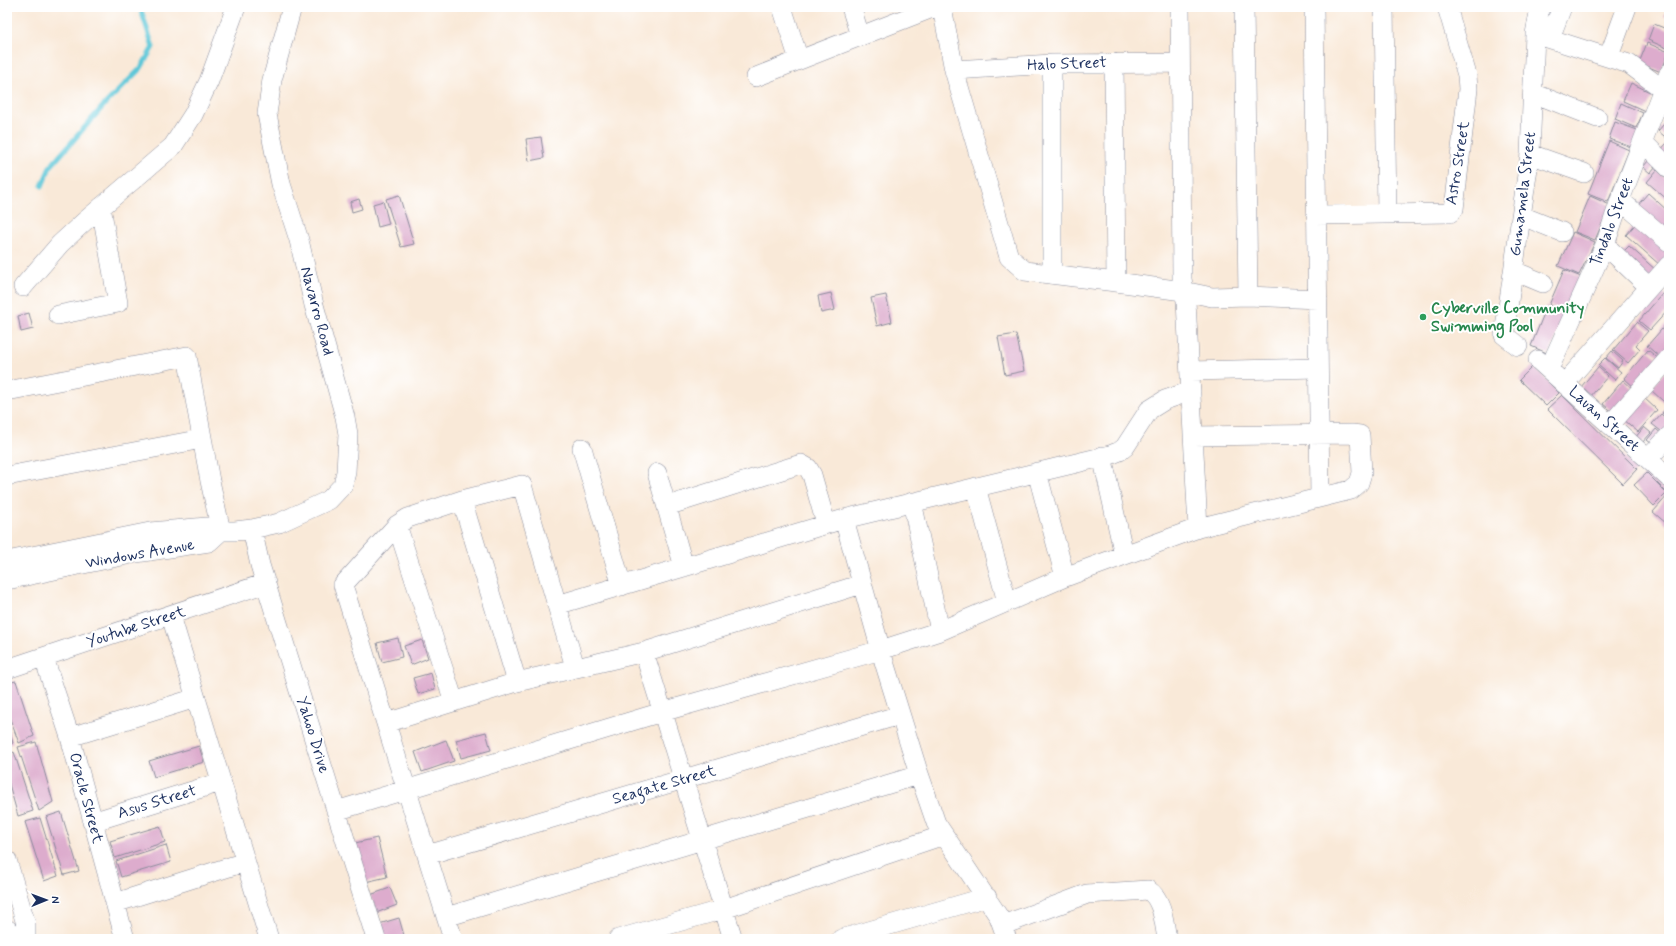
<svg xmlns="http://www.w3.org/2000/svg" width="1676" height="946" font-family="Mynerve,sans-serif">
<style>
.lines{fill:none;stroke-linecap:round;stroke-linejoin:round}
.stream{stroke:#5dc7d8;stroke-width:5}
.building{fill:#ddaccd}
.minor-casing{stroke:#8a8c9b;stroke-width:20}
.minor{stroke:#fff;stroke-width:19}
.leisure-dot{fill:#2e9e5b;stroke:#fff;stroke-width:1.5}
.labels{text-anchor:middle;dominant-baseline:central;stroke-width:4;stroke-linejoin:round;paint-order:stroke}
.street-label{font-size:16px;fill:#1b2f5e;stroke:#fff}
.leisure-label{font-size:16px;font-weight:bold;fill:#27864d;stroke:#fff;text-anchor:start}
</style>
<rect width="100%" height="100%" fill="#fff"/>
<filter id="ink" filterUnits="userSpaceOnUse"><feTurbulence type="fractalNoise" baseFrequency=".025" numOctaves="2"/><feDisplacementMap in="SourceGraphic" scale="8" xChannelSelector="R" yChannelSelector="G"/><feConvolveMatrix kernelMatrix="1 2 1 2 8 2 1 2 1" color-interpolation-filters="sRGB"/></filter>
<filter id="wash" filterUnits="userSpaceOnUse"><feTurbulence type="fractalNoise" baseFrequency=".012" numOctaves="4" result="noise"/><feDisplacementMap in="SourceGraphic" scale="16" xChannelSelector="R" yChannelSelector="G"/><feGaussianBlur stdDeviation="0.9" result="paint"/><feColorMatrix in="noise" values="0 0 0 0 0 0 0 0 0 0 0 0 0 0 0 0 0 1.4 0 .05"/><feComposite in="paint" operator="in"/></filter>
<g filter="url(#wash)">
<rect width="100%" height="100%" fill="#f9e9d8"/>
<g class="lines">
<path class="stream" d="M42,186L50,167L105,104L141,68L153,47L140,7"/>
</g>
<g id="blocks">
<path class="building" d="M1668,7H1669V18L1664,16Z
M1654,24L1669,30V49L1648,40Z
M1647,43L1669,52L1661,72L1639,63Z
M1631,83L1654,94L1645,111L1623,101Z
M1621,103L1643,113L1636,128L1615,119Z
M1669,118V140L1658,131Z
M1615,122L1640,131L1634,148L1609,139Z
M541,137L544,158L529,161L526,139Z
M1609,141L1629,150L1608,202L1588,194Z
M1667,143L1669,145V151L1662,159L1657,154Z
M1649,160L1656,166L1650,173L1643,167Z
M1657,170L1669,181V201L1647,182Z
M1648,193L1669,212V236L1636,207Z
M399,195L414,244L401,247L386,199Z
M1590,196L1610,205L1595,240L1575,232Z
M359,199L362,209L352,212L350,202Z
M383,201L389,224L378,227L373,204Z
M1639,220L1669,247V257L1661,266L1626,235Z
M1573,232L1595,242L1579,275L1558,266Z
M1629,246L1657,271L1649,281L1620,255Z
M1564,270L1581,277L1566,313L1549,305Z
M831,293L835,310L821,313L818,296Z
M1663,293L1669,298V309L1650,330L1639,321Z
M886,295L892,322L877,326L871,298Z
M1547,306L1566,314L1549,354L1531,346Z
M29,313L33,329L21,332L18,316Z
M1669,321V349L1661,358L1647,346Z
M1637,322L1648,331L1636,345L1640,349L1628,363L1613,350Z
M1016,334L1024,371L1005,375L998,337Z
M1648,350L1660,360L1635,388L1624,378Z
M1612,351L1623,361L1618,368L1606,358Z
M1605,358L1621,372L1615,380L1598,365Z
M1533,366L1559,393L1546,406L1519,380Z
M1598,367L1608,376L1590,397L1580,388Z
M1669,367V396L1664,402L1650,389Z
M1623,380L1634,390L1614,413L1603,404Z
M1562,395L1637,469L1623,484L1547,409Z
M1642,396L1657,410L1638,432L1622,418Z
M1669,404V419L1662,413Z
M1661,414L1669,421V431L1666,435L1652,424Z
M1644,427L1651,433L1641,444L1635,438Z
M1656,429L1665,437L1656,447L1647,440Z
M1647,473L1667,493L1654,506L1634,485Z
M1669,494V521L1667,524L1653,512Z
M398,638L402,657L382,662L377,643Z
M422,640L428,658L411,665L404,646Z
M431,673L435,689L418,694L413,678Z
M16,681L34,736L19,743L7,711V683Z
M7,724L13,743L7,745Z
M486,732L491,750L461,758L456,740Z
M446,740L454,761L422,772L415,752Z
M36,742L53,802L39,811L18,747Z
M199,746L204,762L154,777L149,761Z
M14,752L33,811L18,816L7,777V755Z
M61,812L79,871L64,875L46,817Z
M40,818L58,876L44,881L25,822Z
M160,826L165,842L115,858L110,841Z
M377,838L387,877L365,882L355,843Z
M166,845L171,862L121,877L116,861Z
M390,888L397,905L376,913L370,895Z
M399,918L405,939H384L379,924Z"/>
</g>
</g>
<g filter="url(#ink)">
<use href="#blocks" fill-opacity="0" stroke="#8a8c9b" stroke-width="1"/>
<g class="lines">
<g class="minor-casing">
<path id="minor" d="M782,7L799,60
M851,7L860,36
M942,7L954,70L1009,257L1025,271L1116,282L1183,291L1212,297L1248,296L1318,299
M1180,7L1182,279L1186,301L1198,528
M1244,7L1248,296
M1314,7L1320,497
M1384,7L1387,214
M1535,34L1629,64L1669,94
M1550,38L1562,7
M1609,56L1627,7
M1114,63L1116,282
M1052,64V274
M954,70L1052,64L1180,63
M756,77L935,7
M1533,93L1597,118
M1643,142L1669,168
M1530,154L1584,173
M1620,200L1669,242
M1316,215L1450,213L1454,209L1468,89L1467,75L1447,7
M1522,216L1562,232
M1605,245L1649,287
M1514,271L1543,283
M23,287L60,244L85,221L173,146L193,115L209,81L236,7
M58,315L118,303L101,207
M1518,346L1504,335L1530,154L1535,34L1540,7
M1538,360L1669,478
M1549,369L1605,245L1620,200L1669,73
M1190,371L1318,368
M1564,384L1669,265
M7,391L187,356L210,481L221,531
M1610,425L1669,358
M582,448L622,586
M1102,456L1124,555
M1648,459L1669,436
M1037,472L1065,577
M657,473L684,567
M7,476L202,439
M976,487L1007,602
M462,500L517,682
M912,502L940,631
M667,506L801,464L808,468L812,475L826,524
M844,519L885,665L917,768L936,823L999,917L1007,939
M397,525L454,702
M252,529L260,565L376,939
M7,561L150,532L207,527L221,531H235L252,529L279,523L329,500L343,485L346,472L348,434L345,417L314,305L299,240L281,184L267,114L272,80L292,7
M7,580L136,553L209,542L221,531
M557,605L844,519L1110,455L1120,451L1125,447L1149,410L1165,400L1191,391
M171,616L269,939
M644,652L733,939
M44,658L70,737L125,939
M7,669L266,583
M386,723L517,682L644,652L862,584
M70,737L196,698
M336,811L662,712L881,650L940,631L1065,577L1198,528L1351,490L1359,483L1362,473L1360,435L1352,434L1193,436
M92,822L221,782
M427,855L900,715
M7,860L26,924V939
M115,903L245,862
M446,917L919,775
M1003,925L1087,894L1148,890C1163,899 1164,923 1167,939
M7,929L17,939
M453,939L343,585L397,525L408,518L462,500L522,485L575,667
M618,939L724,909L944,835
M841,939L987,897"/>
</g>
<use href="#minor" class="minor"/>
</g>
</g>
<circle class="leisure-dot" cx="1423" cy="317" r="4"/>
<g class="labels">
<g class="street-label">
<text transform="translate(1067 64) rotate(-2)">Halo Street</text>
<text transform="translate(1458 163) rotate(-81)">Astro Street</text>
<text transform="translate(1523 194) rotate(-83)">Gumamela Street</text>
<text transform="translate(1612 222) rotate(-69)">Tindalo Street</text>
<text transform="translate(317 311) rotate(75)">Navarro Road</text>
<text transform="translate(1604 419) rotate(42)">Lauan Street</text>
<text transform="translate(140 554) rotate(-10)">Windows Avenue</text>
<text transform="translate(136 627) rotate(-18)">Youtube Street</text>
<text transform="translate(313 735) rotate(73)">Yahoo Drive</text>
<text transform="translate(664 785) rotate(-16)">Seagate Street</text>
<text transform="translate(86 798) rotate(75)">Oracle Street</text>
<text transform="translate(157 802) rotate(-17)">Asus Street</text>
</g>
<g class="leisure-label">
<text x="1431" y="308">Cyberville Community<tspan x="1431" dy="18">Swimming Pool</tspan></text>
</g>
</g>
<rect width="1676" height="946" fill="none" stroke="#fff" stroke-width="24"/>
<g transform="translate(46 900) rotate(89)" stroke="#ffffff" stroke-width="3" paint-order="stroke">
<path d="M0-3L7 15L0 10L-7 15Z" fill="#1b2f5e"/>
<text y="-6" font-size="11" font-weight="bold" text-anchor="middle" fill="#1b2f5e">N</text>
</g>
</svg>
